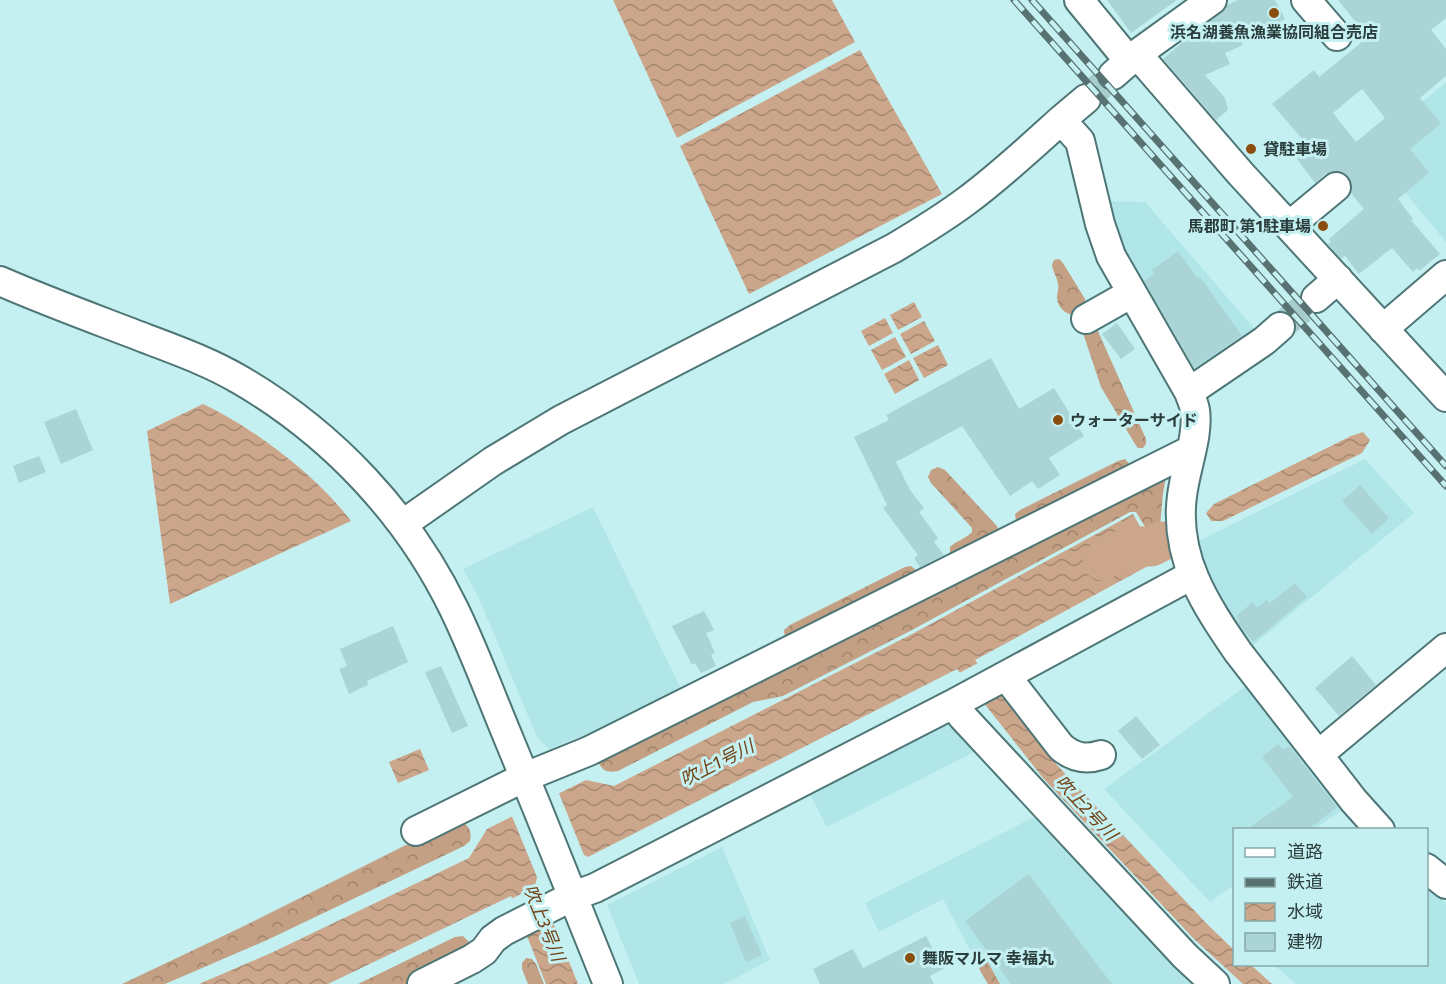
<svg xmlns="http://www.w3.org/2000/svg" width="1446" height="984" font-family="'Fira Sans','Noto Sans JP',sans-serif">
<style>
.built{fill:#b1e6e8}
.forest{fill:url(#forest-crowns)}
.water{fill:url(#water-waves)}
.pier{fill:#c5f0f1}
.lines{fill:none;stroke-linecap:round;stroke-linejoin:round}
.river{stroke:#cba68a;stroke-width:39}
.building{fill:#aad4d5;fill-rule:evenodd}
.minor-tunnel{stroke:#a6cccd;stroke-width:28;stroke-dasharray:28 14;stroke-linecap:butt}
.minor-casing{stroke:#4e7677;stroke-width:32}
.minor{stroke:#fff;stroke-width:28}
.rail-casing{stroke:#587171;stroke-width:7}
.rail{stroke:#c5f0f1;stroke-width:4.5;stroke-dasharray:14;stroke-linecap:butt}
.poi-dot{fill:#8a4d0d;stroke:#c5f0f1;stroke-width:2}
.labels{text-anchor:middle;dominant-baseline:central;stroke-width:6;stroke-linejoin:round;paint-order:stroke}
.poi-label{font-size:16px;font-weight:bold;fill:#2b3c3c;stroke:#c5f0f1;text-anchor:start}
.water-label{font-size:18px;font-style:italic;fill:#724215;stroke:#c5f0f1}
</style>
<defs>
<pattern id="forest-crowns" width="20" height="18" patternUnits="userSpaceOnUse" patternTransform="scale(1.5)"><rect width="20" height="18" fill="#c39f83"/><path d="M2 6a3 3 0 1 1 6 0M12 15a3 3 0 1 1 6 0" fill="none" stroke="#9f836c"/></pattern>
<pattern id="water-waves" width="16" height="10" patternUnits="userSpaceOnUse" patternTransform="scale(1.5)"><rect width="16" height="10" fill="#cba68a"/><path d="M0 5q4-4 8 0t8 0" fill="none" stroke="#a58872"/></pattern>
</defs>
<rect width="100%" height="100%" fill="#c5f0f1"/>
<path class="built" d="M1446,82V242L1368,147Z
M1104,201L1145,202L1259,334L1194,380L1128,266Z
M1365,459L1414,513L1252,646L1234,619L1206,570L1198,541Z
M593,507L681,689L614,722L609,731L593,740L578,737L549,749L537,737L478,596L463,569Z
M1246,686L1342,810L1315,829L1234,830V885L1210,902L1104,789Z
M953,722L978,750L827,827L810,795Z
M1038,815L1198,984H988L943,899L879,932L865,903Z
M722,847L770,960L724,984H639L607,905Z
M1430,890L1446,903V984H1296L1274,965L1426,964V894Z"/>
<path class="forest" d="M1059,259L1063,263L1085,299L1086,306L1077,316C1067,315 1058,309 1057,298C1057,293 1059,289 1058,284C1057,277 1053,272 1052,265L1054,260Z
M1093,326L1097,329L1146,439V444L1143,448H1138L1135,444L1101,387L1083,333L1084,328Z
M1125,459L1130,465L1016,522L1015,514L1020,510L1118,461Z
M938,467L945,470L996,525L1000,531L950,555V547C956,541 965,539 972,532V528L931,483L928,477L931,470Z
M1166,477L1163,493L1160,527L1154,536L1150,535L1136,512H1130L912,630L783,696L753,702L618,771C607,773 603,771 598,762Z
M911,566L917,571L785,638L784,630L790,625L905,567Z
M460,820C469,826 472,831 470,841L464,846L265,941L165,984H122L242,927L452,822Z
M463,936L469,942V951L464,956L407,984H358L455,937Z
M979,956H983L986,959L1000,984H988C984,976 974,965 979,956Z
M526,958L532,959L536,964L544,984H528L522,969V963Z"/>
<path class="water" d="M613,0H832L855,42L677,138Z
M860,50L942,194L749,294L680,146Z
M914,302L922,317L898,330L890,315Z
M885,318L893,333L869,346L861,331Z
M924,321L935,341L911,354L900,334Z
M895,337L906,357L882,370L871,350Z
M938,345L948,365L924,378L913,358Z
M909,360L919,380L895,394L884,374Z
M203,404C254,428 317,476 351,521L170,604L147,431Z
M1363,432L1370,440L1362,453L1223,521H1211L1206,513L1214,504L1351,436Z
M1133,514L1159,560L975,660L1057,765L1208,925L1234,950V964L1251,965L1272,984H1243L1194,939L1043,778L957,669L533,885L555,927L578,984H546L511,896L328,984H199L271,953L469,858L487,829L586,780L614,786L914,633Z
M420,749L429,770L398,783L389,762Z"/>
<path class="pier" d="M980,662L1003,691L980,703L957,674Z
M558,791L584,855L592,859L535,887L555,925L549,923L523,936L509,900L503,903L535,887L537,877L511,814Z"/>
<g class="lines">
<path class="river" d="M1102,561L1131,545L1151,547L1163,541"/>
</g>
<path class="building" d="M1107,0H1177L1131,33Z
M1238,0H1275L1285,19L1241,42L1243,45L1225,53L1230,64L1205,75L1225,98L1228,110L1216,120L1163,59L1186,39L1222,13L1227,5Z
M1338,0H1446V18L1431,30L1446,49V76L1420,98L1441,123L1410,149L1429,173L1398,199L1413,219L1411,220L1440,254L1419,271L1417,268L1413,272L1392,248L1359,274L1345,256L1341,259L1328,244L1331,242L1329,239L1364,209L1351,193L1352,184L1349,177L1342,172L1333,171L1325,174L1315,183L1297,159L1310,148L1272,104L1314,70L1319,77L1368,37ZM1362,89L1385,118L1356,142L1333,113Z
M1178,251L1198,279L1200,277L1242,336L1194,368L1144,281L1155,274L1152,270Z
M1117,323L1135,349L1121,359L1102,334Z
M991,358L1019,409L1054,388L1084,436L1049,458L1060,475L1038,489L1032,481L1010,496L962,426L896,462L910,490L924,508L919,512L938,538L934,542L944,555L920,567L914,558L918,555L883,508L887,505L854,437L889,420L886,415Z
M76,409L93,450L61,464L44,422Z
M39,456L46,472L19,483L13,466Z
M1360,485L1389,518L1372,534L1342,501Z
M1295,583L1307,597L1253,642L1240,625L1238,623L1240,622L1236,616L1253,602L1257,608L1267,600L1270,603Z
M704,611L714,630L706,633L715,653L711,655L716,666L701,673L695,663L692,665L672,626Z
M393,626L408,662L367,681L368,685L349,694L339,669L347,666L340,649Z
M1352,656L1376,685L1339,716L1315,688Z
M441,666L468,726L452,733L425,672Z
M1136,716L1160,745L1142,759L1118,731Z
M1278,744L1283,750L1289,746L1337,807L1308,830H1246L1293,797L1262,757Z
M1029,874L1080,942L1112,984H1011L965,921Z
M745,916L762,955L746,962L730,923Z
M926,936L943,969L930,976L934,984H820L813,969L853,949L863,968Z"/>
<g class="lines">
<path class="minor-tunnel" d="M1086,99L1113,75
M1280,327L1316,298"/>
<g class="minor-casing">
<path id="minor" d="M1079,0L1129,61
M1306,0L1337,36
M1137,54L1212,0
M1113,75L1137,54L1240,173L1446,397
M1086,99L1061,120L1080,141L1100,224L1111,256L1189,392C1191,398 1194,404 1195,410C1199,435 1185,469 1182,496C1174,557 1205,604 1238,652L1354,801L1380,830
M1289,226L1336,187
M0,281C48,302 98,320 147,339C179,351 212,363 242,381C332,434 408,514 454,609C474,650 490,694 508,737C542,819 575,901 608,984
M1316,298L1338,279
M1086,319L1132,293
M1383,329L1446,275
M1189,392L1264,341L1280,327
M403,524L493,461L561,420L894,248C919,233 942,219 965,202C999,177 1030,148 1061,120
M1006,676L1061,747C1074,758 1086,760 1101,755
M955,703L962,716L1185,956L1215,984
M1318,755L1446,648
M416,831L525,777L589,751L1191,450
M1426,868L1446,884
M422,984L472,959L484,951L493,939L504,931L573,896L595,888L955,703L1192,575"/>
</g>
<use href="#minor" class="minor"/>
<g class="rail-casing">
<path id="rail" d="M1014,0L1446,486
M1032,0L1446,466"/>
</g>
<use href="#rail" class="rail"/>
</g>
<g class="poi-dot">
<circle cx="1274" cy="13" r="6"/>
<circle cx="1251" cy="149" r="6"/>
<circle cx="1323" cy="226" r="6"/>
<circle cx="1058" cy="420" r="6"/>
<circle cx="910" cy="958" r="6"/>
</g>
<g class="labels">
<g class="poi-label">
<text x="1274" y="32" text-anchor="middle">浜名湖養魚漁業協同組合売店</text>
<text x="1263" y="149">貸駐車場</text>
<text x="1311" y="226" text-anchor="end">馬郡町 第1駐車場</text>
<text x="1070" y="420">ウォーターサイド</text>
<text x="922" y="958">舞阪マルマ 幸福丸</text>
</g>
<g class="water-label">
<text transform="translate(717 763) rotate(-27)">吹上1号川</text>
<text transform="translate(1086 808) rotate(47)">吹上2号川</text>
<text transform="translate(544 923) rotate(68)">吹上3号川</text>
</g>
</g>
<rect x="1233" y="828" width="195" height="138" fill="#c5f0f1" stroke="#87a8a9" stroke-width="1.5"/>
<rect x="1245" y="848" width="30" height="9" fill="#ffffff" stroke="#87a8a9" stroke-width="1.5"/>
<text x="1287" y="858" font-size="18" fill="#2b3c3c">道路</text>
<rect x="1245" y="878" width="30" height="9" fill="#587171" stroke="#87a8a9" stroke-width="1.5"/>
<text x="1287" y="888" font-size="18" fill="#2b3c3c">鉄道</text>
<rect x="1245" y="903" width="30" height="18" fill="url(#water-waves)" stroke="#87a8a9" stroke-width="1.5"/>
<text x="1287" y="918" font-size="18" fill="#2b3c3c">水域</text>
<rect x="1245" y="933" width="30" height="18" fill="#aad4d5" stroke="#87a8a9" stroke-width="1.5"/>
<text x="1287" y="948" font-size="18" fill="#2b3c3c">建物</text>
</svg>
